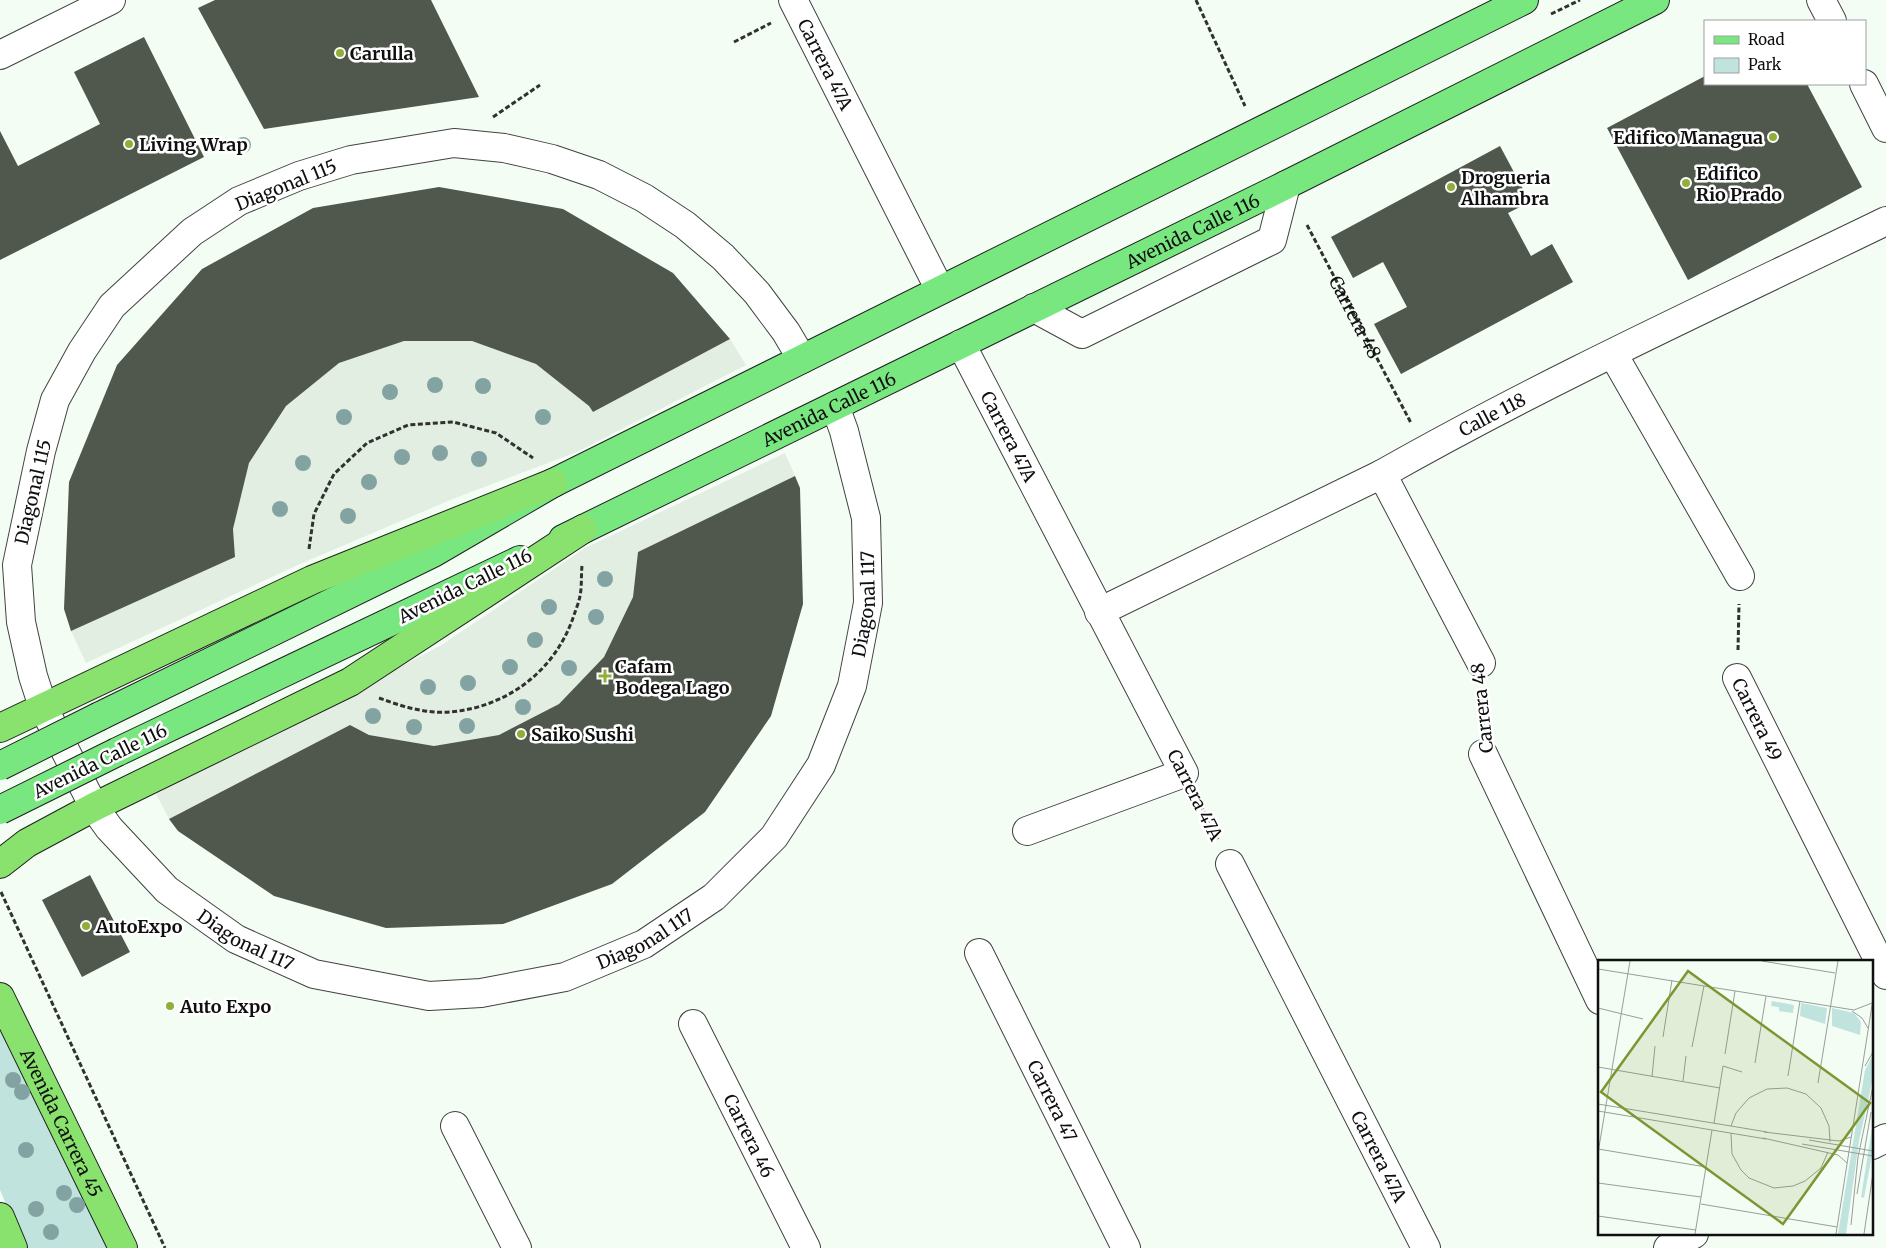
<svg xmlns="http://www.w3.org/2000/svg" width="1886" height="1248" font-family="Merriweather,serif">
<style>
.green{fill:#c0e4dd}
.plaza{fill:#e2eee2}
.building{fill:#50574d}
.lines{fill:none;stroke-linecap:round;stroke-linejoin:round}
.minor-casing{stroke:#424242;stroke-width:30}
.major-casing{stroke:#202020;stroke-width:30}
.highway-casing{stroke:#202020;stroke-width:30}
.path{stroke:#313131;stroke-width:3;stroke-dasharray:5 2.5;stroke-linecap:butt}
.minor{stroke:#fff;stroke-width:28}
.major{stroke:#79e780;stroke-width:28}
.highway{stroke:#88e26d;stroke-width:28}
.major-bridge-casing{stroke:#202020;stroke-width:30;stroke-linecap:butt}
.major-bridge{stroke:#79e780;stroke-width:28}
.tree{fill:#83a3a2}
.poi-dot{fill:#90ae38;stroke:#fff;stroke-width:2}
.labels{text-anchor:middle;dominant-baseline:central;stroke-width:5;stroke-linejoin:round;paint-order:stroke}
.poi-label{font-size:18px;font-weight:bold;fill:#0f0f0f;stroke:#fff;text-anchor:start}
.street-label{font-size:18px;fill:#0f0f0f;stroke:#fff}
.inset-road{fill:none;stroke:#989e98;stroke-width:1}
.view{fill:#7d9632;fill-opacity:0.15;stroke:#7d9632;stroke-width:2.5}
.inset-edge{fill:none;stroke:#0f0f0f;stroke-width:2.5}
</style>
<rect width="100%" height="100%" fill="#f3fdf4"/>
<path class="green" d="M0,1031L108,1248H25L0,1190Z"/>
<path class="plaza" d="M730,339L746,365L577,452L455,498L300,564L86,663L71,631L235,557L233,529L249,463L286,406L339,363L404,341H472L536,364L589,406L593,412Z
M785,453L795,476L638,552L633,597L604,657L559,704L499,735L434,746L369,735L350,725L169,819L156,794L440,646L585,548Z"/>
<path class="building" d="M215,0H431L479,97L264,129L198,8Z
M144,37L204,157L0,260V131L18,166L100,124L74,72Z
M1705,76V84H1807L1862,187L1688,280L1607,128Z
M1500,146L1530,202L1508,213L1531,256L1552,244L1573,282L1401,374L1374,324L1407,307L1383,262L1353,278L1331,237Z
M439,187L563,209L673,273L730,339L593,412L589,406L536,364L472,341H404L339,363L286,406L249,463L233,529L235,557L71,631L64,609L69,482L117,365L202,269L313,208Z
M795,476L800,488L803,604L771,716L705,812L612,884L503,924L386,928L274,896L178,831L169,819L350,725L369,735L434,746L499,735L559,704L604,657L633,597L638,552Z
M90,875L130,952L82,977L42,900Z"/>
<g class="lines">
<g class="minor-casing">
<g id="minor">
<path id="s2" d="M793,0L940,290"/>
<path d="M1821,0L1832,21"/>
<path d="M0,55L111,0"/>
<path d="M1864,84L1886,128"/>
<path d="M1034,308L1082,334L1272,240L1286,185"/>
<path id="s3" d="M961,344L1184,773L1027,831"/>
<path d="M1613,354L1740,576"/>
<path id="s4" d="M802,359L786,332L757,293L723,257L685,225L644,198L599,175L552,159L504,148L454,143L351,160L299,176L239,201L192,232L112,306L82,351L55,400L41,451L17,565L21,622L33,676L43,707L94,807L109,828L167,890L236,939L314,974L429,996L481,993L565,977L644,944L714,897L774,837L821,765L852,686L868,603L866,518L844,431L835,406"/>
<path d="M1382,474L1481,663"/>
<path id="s5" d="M1099,612L1382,474C1546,381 1717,303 1886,221"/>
<path id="s6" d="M1737,678L1886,975"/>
<path d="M1483,754L1600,1000"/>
<path id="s7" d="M1230,864L1426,1248"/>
<path id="s8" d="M979,953L1126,1248"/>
<path id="s9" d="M693,1024L806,1248"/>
<path d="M455,1126L517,1248"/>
<path d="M1872,1145L1886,1138"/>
<path d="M1668,1248L1694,1234"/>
</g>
</g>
<g class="major-casing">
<g id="major">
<path id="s10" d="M563,539L1286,185L1655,0"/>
<path d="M100,716L433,553L553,483L1524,0"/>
<path d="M117,752L520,560"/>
</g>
</g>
<g class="highway-casing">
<g id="highway">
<path d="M0,728L312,580L553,483"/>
<path d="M0,864L27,843L94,807L350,682L583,529"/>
<path id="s11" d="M0,997L123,1248"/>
<path d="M0,1217L13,1248"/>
</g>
</g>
<g class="path">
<path d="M1196,0L1245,106"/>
<path d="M1551,14L1580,0"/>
<path d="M734,42L771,23"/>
<path d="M493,117L540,85"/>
<path id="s1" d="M1307,225L1411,423"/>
<path d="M309,549L314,514L334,474L367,443L408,425L453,422L496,433L533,458"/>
<path d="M1738,650L1739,604"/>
<path d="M1482,691L1483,725"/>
<path d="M379,698C401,706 425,714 450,712C508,707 556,670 574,615C576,609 579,602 580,596C582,586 581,576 582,566"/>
<path d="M1197,798L1218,839"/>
<path d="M1,892L165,1248"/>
</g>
<use href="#minor" class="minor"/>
<use href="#major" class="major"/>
<use href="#highway" class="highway"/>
<g class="major-bridge-casing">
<path id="major-bridge" d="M0,766L100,716
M0,810L117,752"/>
</g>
<use href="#major-bridge" class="major-bridge"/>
</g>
<g class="tree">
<circle cx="243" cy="145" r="8"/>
<circle cx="435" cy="385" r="8"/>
<circle cx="483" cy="386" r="8"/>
<circle cx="390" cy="392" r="8"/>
<circle cx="344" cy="417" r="8"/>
<circle cx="543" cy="417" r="8"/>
<circle cx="440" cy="453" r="8"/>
<circle cx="402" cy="457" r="8"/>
<circle cx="479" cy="459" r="8"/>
<circle cx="303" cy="463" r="8"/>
<circle cx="369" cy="482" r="8"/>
<circle cx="280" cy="509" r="8"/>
<circle cx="348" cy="516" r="8"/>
<circle cx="605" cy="579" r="8"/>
<circle cx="549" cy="607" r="8"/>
<circle cx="596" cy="617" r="8"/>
<circle cx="535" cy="640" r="8"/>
<circle cx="510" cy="667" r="8"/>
<circle cx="569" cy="668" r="8"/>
<circle cx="468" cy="683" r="8"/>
<circle cx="428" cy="687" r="8"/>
<circle cx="523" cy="707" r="8"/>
<circle cx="373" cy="716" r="8"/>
<circle cx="467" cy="726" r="8"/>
<circle cx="414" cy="727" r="8"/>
<circle cx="13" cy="1080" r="8"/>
<circle cx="22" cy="1092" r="8"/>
<circle cx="26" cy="1150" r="8"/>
<circle cx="64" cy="1193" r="8"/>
<circle cx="77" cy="1205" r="8"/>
<circle cx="36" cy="1209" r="8"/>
<circle cx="51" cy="1232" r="8"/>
</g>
<g class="poi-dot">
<circle cx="340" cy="53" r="5"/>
<circle cx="1773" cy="137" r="5"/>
<circle cx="129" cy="144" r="5"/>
<circle cx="1686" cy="183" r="5"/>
<circle cx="1451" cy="187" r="5"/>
<path d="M602.5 668.5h5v5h5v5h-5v5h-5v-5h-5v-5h5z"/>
<circle cx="521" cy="734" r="5"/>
<circle cx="86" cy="926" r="5"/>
<circle cx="170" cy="1006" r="5"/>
</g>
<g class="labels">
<g class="poi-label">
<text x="350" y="53">Carulla</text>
<text x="1763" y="137" text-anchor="end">Edifico Managua</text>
<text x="139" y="144">Living Wrap</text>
<text x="1696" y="173">Edifico<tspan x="1696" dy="21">Rio Prado</tspan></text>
<text x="1461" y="177">Drogueria<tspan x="1461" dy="21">Alhambra</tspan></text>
<text x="615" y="666">Cafam<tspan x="615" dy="21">Bodega Lago</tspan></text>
<text x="531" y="734">Saiko Sushi</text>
<text x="96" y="926">AutoExpo</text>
<text x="180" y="1006">Auto Expo</text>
</g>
<g class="street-label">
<text stroke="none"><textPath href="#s2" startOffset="72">Carrera 47A</textPath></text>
<text transform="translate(286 185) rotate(-22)">Diagonal 115</text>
<text stroke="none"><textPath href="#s10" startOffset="701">Avenida Calle 116</textPath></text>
<text stroke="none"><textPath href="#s1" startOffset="104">Carrera 48</textPath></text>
<text stroke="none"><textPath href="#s10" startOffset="296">Avenida Calle 116</textPath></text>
<text stroke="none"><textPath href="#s5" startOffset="440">Calle 118</textPath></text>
<text stroke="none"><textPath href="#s3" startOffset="104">Carrera 47A</textPath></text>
<text transform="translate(33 492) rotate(-77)">Diagonal 115</text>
<text transform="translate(465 586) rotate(-26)">Avenida Calle 116</text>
<text stroke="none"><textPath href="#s4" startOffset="2398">Diagonal 117</textPath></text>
<text transform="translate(1482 708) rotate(-96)">Carrera 48</text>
<text stroke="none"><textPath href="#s6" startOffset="46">Carrera 49</textPath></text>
<text transform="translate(100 761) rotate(-26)">Avenida Calle 116</text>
<text transform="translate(1195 795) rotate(63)">Carrera 47A</text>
<text stroke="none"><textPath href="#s4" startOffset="1978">Diagonal 117</textPath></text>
<text stroke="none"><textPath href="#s4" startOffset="1558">Diagonal 117</textPath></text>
<text stroke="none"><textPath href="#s8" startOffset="165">Carrera 47</textPath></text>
<text stroke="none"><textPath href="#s11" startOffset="140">Avenida Carrera 45</textPath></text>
<text stroke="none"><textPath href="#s9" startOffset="125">Carrera 46</textPath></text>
<text stroke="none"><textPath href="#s7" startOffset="328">Carrera 47A</textPath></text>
</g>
</g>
<g transform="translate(1598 960)">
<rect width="275" height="275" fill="#f3fdf4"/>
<path d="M174,41L196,45L195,53L181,51V47L173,46ZM203,43L229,48L227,64L202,56ZM234,48L256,53L263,62L262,75L234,66ZM275,95V118L261,181L248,274H240L267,110ZM275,162V190L266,238L263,237Z" fill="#c0e4dd"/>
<path class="inset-road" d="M164,1L237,13M0,9L256,50L274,43M0,48L45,59M254,51L264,58L270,68M65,77L74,20M94,87L106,26M127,94L137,31M157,103L168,36M267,106L275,92M0,107L122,128M190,116L202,41M54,117L57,86M85,121L88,96M220,123L240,1M0,144L169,172M0,151L168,179M116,163L125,106L144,112M133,166L138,153L151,138L169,129L189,128L208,134L223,148L231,166L232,182M166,172L241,181L253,177M133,173L134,194L143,210L151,218L176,228L195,226L207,221L223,208L230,192M165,178L240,195L249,203M211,180L275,191M204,184L275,196M0,189L108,207M0,193L32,1M0,223L103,237M259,234L273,152M103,244L239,267M0,256L98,270M253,265L260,197L275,126M97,274L114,170M238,274L275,39M266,274L275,213"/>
<path class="view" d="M90,11L272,143L185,264L3,132Z"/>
<rect width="275" height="275" class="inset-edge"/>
</g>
<rect x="1704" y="20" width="162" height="65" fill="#ffffff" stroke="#9f9f9f"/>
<rect x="1714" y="36" width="25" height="8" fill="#79e780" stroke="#9f9f9f"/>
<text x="1748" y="45" font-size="15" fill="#0f0f0f">Road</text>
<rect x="1714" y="58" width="25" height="15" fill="#c0e4dd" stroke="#9f9f9f"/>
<text x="1748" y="70" font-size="15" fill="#0f0f0f">Park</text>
</svg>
